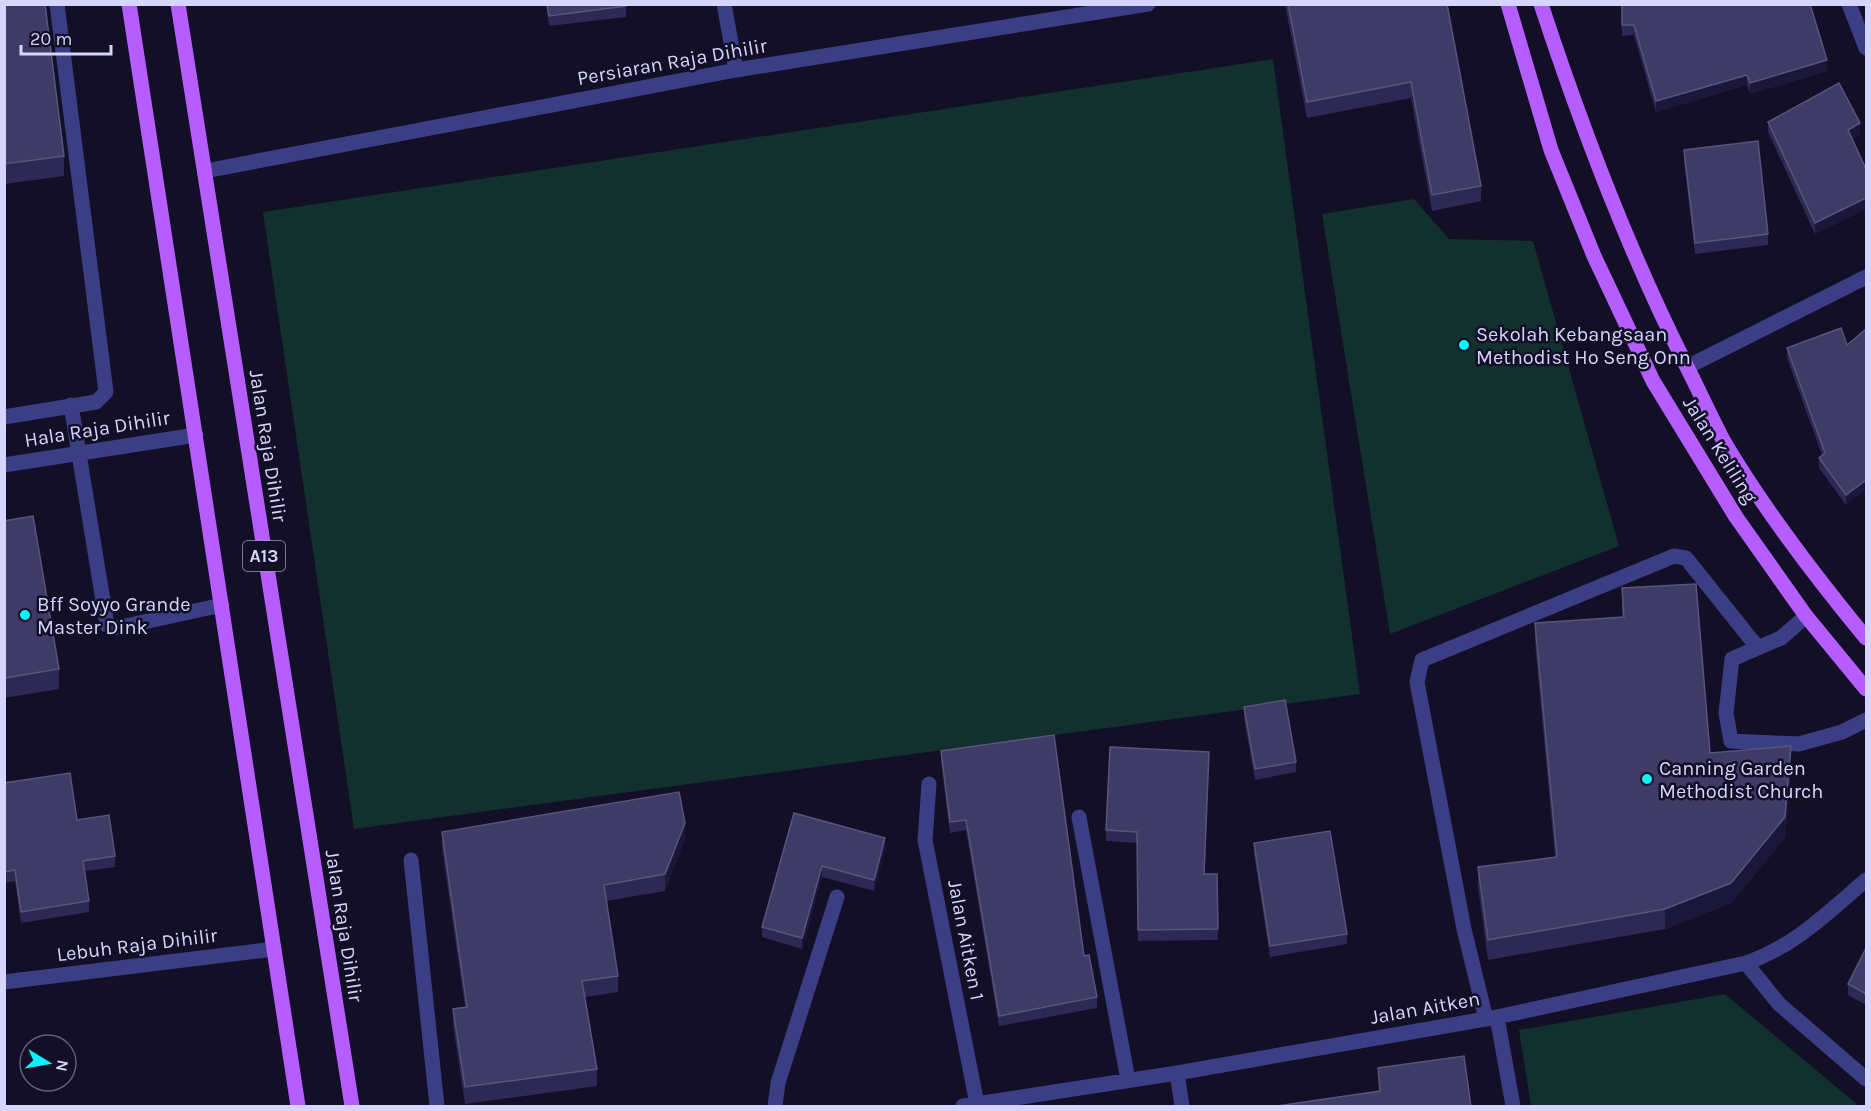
<svg xmlns="http://www.w3.org/2000/svg" width="1871" height="1111" font-family="Karla,sans-serif">
<style>
.green{fill:#12302d}
.lines{fill:none;stroke-linecap:round;stroke-linejoin:round}
.minor{stroke:#3b3e84;stroke-width:15}
.major{stroke:#b55dfd;stroke-width:15}
.wall{fill:#2e2954}
.shaded-wall{fill:#1b173a}
.building{fill:#403b66;stroke:#57547e;stroke-width:1.5}
.poi-dot{fill:#03f6fc;stroke:#120f26;stroke-width:2}
.labels{text-anchor:middle;dominant-baseline:central;stroke-width:5;stroke-linejoin:round;paint-order:stroke}
.shield{fill:#120f26;stroke:#9b9abd;stroke-width:1.5}
.shield-label{font-size:18px;font-weight:bold;fill:#d6d5fe}
.street-label{font-size:20px;fill:#d6d5fe;stroke:#120f26}
.poi-label{font-size:20px;fill:#d6d5fe;stroke:#120f26;text-anchor:start}
</style>
<rect width="100%" height="100%" fill="#120f26"/>
<path class="green" d="M1273,59L1360,694L354,829L263,212Z
M1414,199L1449,239L1533,241L1619,546L1390,634L1322,214Z
M1725,994L1859,1106H1531L1519,1030Z"/>
<g class="lines">
<path class="minor" d="M724,4L736,70
M1849,4L1866,48
M205,171L736,70L1148,4
M1687,367L1866,277
M71,405L107,625L116,628L222,605
M4,417L96,402L106,392L57,4
M4,465L196,435
M1806,616L1781,638L1732,659L1726,713L1731,741L1799,744L1842,732L1866,720
M929,784L925,840L977,1104
M1079,817L1128,1080
M411,860L437,1106
M1746,963L1779,1004L1866,1079
M4,982L274,949
M1497,1017L1513,1106
M1486,1019L1464,929L1417,682L1422,660L1674,556L1686,558L1758,648
M1177,1073L1182,1106
M775,1106L778,1083L837,897
M963,1106L1177,1073L1497,1017L1746,963C1795,946 1827,913 1866,880"/>
<path class="major" d="M129,4L298,1106
M178,4L352,1106
M1508,4L1551,150L1594,256L1653,381L1736,517L1806,616L1866,689
M1541,4C1582,129 1629,253 1689,371C1700,393 1711,417 1723,440C1764,510 1815,576 1866,638"/>
</g>
<path class="wall" d="M4,4L64,156V176L4,184Z
M546,4H626V17L549,26Z
M1285,4H1447L1481,186V201L1432,211L1411,98L1307,118Z
M1621,4H1810L1827,71L1750,94L1747,85L1656,112L1634,35L1622,36Z
M1768,122L1860,134L1852,138L1866,169V209L1815,234L1768,132Z
M1684,150L1768,234V245L1695,254L1684,161Z
M1847,345L1846,505L1819,468V458L1822,455L1787,358V348Z
M4,521L59,669V689L4,698Z
M1622,588L1710,753L1791,766L1785,838L1731,903L1665,929L1488,960L1478,887V867L1555,857L1535,643V623L1622,618Z
M1244,707L1296,762V772L1255,780L1244,718Z
M941,751L1084,956L1097,997V1008L999,1026L966,830L950,833L941,761Z
M1209,763L1204,874H1217L1218,940L1138,941L1137,843L1106,841V830Z
M4,783L115,856V867L85,871L89,901V912L21,923L15,881L4,883Z
M794,813L885,849L874,891L822,877L802,949L762,937V927Z
M442,832L685,839L665,891L606,901L618,976V992L585,997L597,1069V1086L465,1104L453,1025V1009L465,1007L442,848Z
M1254,843L1347,934V944L1270,957L1254,854Z
M1866,948V1005L1848,995V984Z
M1378,1068L1471,1107L1379,1091Z"/>
<path class="shaded-wall" d="M1827,60V71L1750,94V83Z
M1747,75V85L1656,112V101Z
M1860,123V134L1848,140V130Z
M1866,198V209L1815,234V223Z
M1866,480V490L1846,505V495Z
M1791,746V766L1785,838L1731,903L1665,929V909Z
M685,823V839L665,891V874Z
M885,838V849L874,891V880Z
M822,866V877L802,949V938Z"/>
<path class="building" d="M4,4H45L64,156L4,164Z
M547,4H626V6L549,16Z
M1288,4H1447L1481,186L1432,195L1411,82L1307,102Z
M1622,4H1810L1827,60L1750,83L1747,75L1656,101L1634,25H1622Z
M1839,83L1860,123L1848,130L1866,169V198L1815,223L1768,122Z
M1758,141L1768,234L1695,243L1684,150Z
M1841,328L1847,345L1866,329V480L1846,495L1819,458L1825,453L1787,348Z
M33,516L59,669L4,678V521Z
M1696,584L1710,753L1791,746L1785,817L1731,883L1665,909L1488,940L1478,867L1557,857L1535,623L1624,617L1622,588Z
M1285,700L1296,762L1255,769L1244,707Z
M1054,735L1084,956L1089,955L1097,997L999,1016L966,820L950,822L941,751Z
M1110,747L1209,752L1204,874H1217L1218,929L1138,930L1137,832L1106,830Z
M70,773L77,820L109,815L115,856L83,861L89,901L21,912L15,870L4,872V783Z
M679,792L685,823L665,874L604,885L618,976L582,981L597,1069L465,1087L453,1009L467,1007L442,832Z
M794,813L885,838L874,880L822,866L802,938L762,927Z
M1330,831L1347,934L1270,946L1254,843Z
M1866,948V994L1848,984Z
M1464,1056L1471,1107H1270L1380,1091L1378,1068Z"/>
<g class="poi-dot">
<circle cx="1464" cy="345" r="6"/>
<circle cx="25" cy="615" r="6"/>
<circle cx="1647" cy="779" r="6"/>
</g>
<g class="labels">
<rect class="shield" x="243" y="541" width="42" height="30" rx="4.5"/>
<g class="shield-label">
<text x="264" y="556">A13</text>
</g>
<g class="street-label">
<text transform="translate(672 62) rotate(-10)">Persiaran Raja Dihilir</text>
<text transform="translate(97 429) rotate(-9)">Hala Raja Dihilir</text>
<text transform="translate(268 446) rotate(81)">Jalan Raja Dihilir</text>
<text transform="translate(1720 450) rotate(58)">Jalan Keliling</text>
<text transform="translate(344 926) rotate(81)">Jalan Raja Dihilir</text>
<text transform="translate(966 940) rotate(79)">Jalan Aitken 1</text>
<text transform="translate(137 945) rotate(-7)">Lebuh Raja Dihilir</text>
<text transform="translate(1425 1008) rotate(-10)">Jalan Aitken</text>
</g>
<g class="poi-label">
<text x="1476" y="334">Sekolah Kebangsaan<tspan x="1476" dy="23">Methodist Ho Seng Onn</tspan></text>
<text x="37" y="604">Bff Soyyo Grande<tspan x="37" dy="23">Master Dink</tspan></text>
<text x="1659" y="768">Canning Garden<tspan x="1659" dy="23">Methodist Church</tspan></text>
</g>
</g>
<rect width="1871" height="1111" fill="none" stroke="#d6d5fe" stroke-width="12"/>
<g transform="translate(48 1063) rotate(101)"><circle r="28" fill="#120f26" stroke="#605e7c" stroke-width="1.5"/>
<path d="M0-4.5L10 22L0 15L-10 22Z" fill="#03f6fc"/>
<text y="-9" font-size="16" font-weight="bold" text-anchor="middle" fill="#d6d5fe">N</text>
</g>
<path d="M21 45v9h90v-9" fill="none" stroke="#d6d5fe" stroke-width="3"/>
<text x="30" y="45" font-size="18" fill="#d6d5fe" stroke="#120f26" stroke-width="4.5" paint-order="stroke">20 m</text>
</svg>
